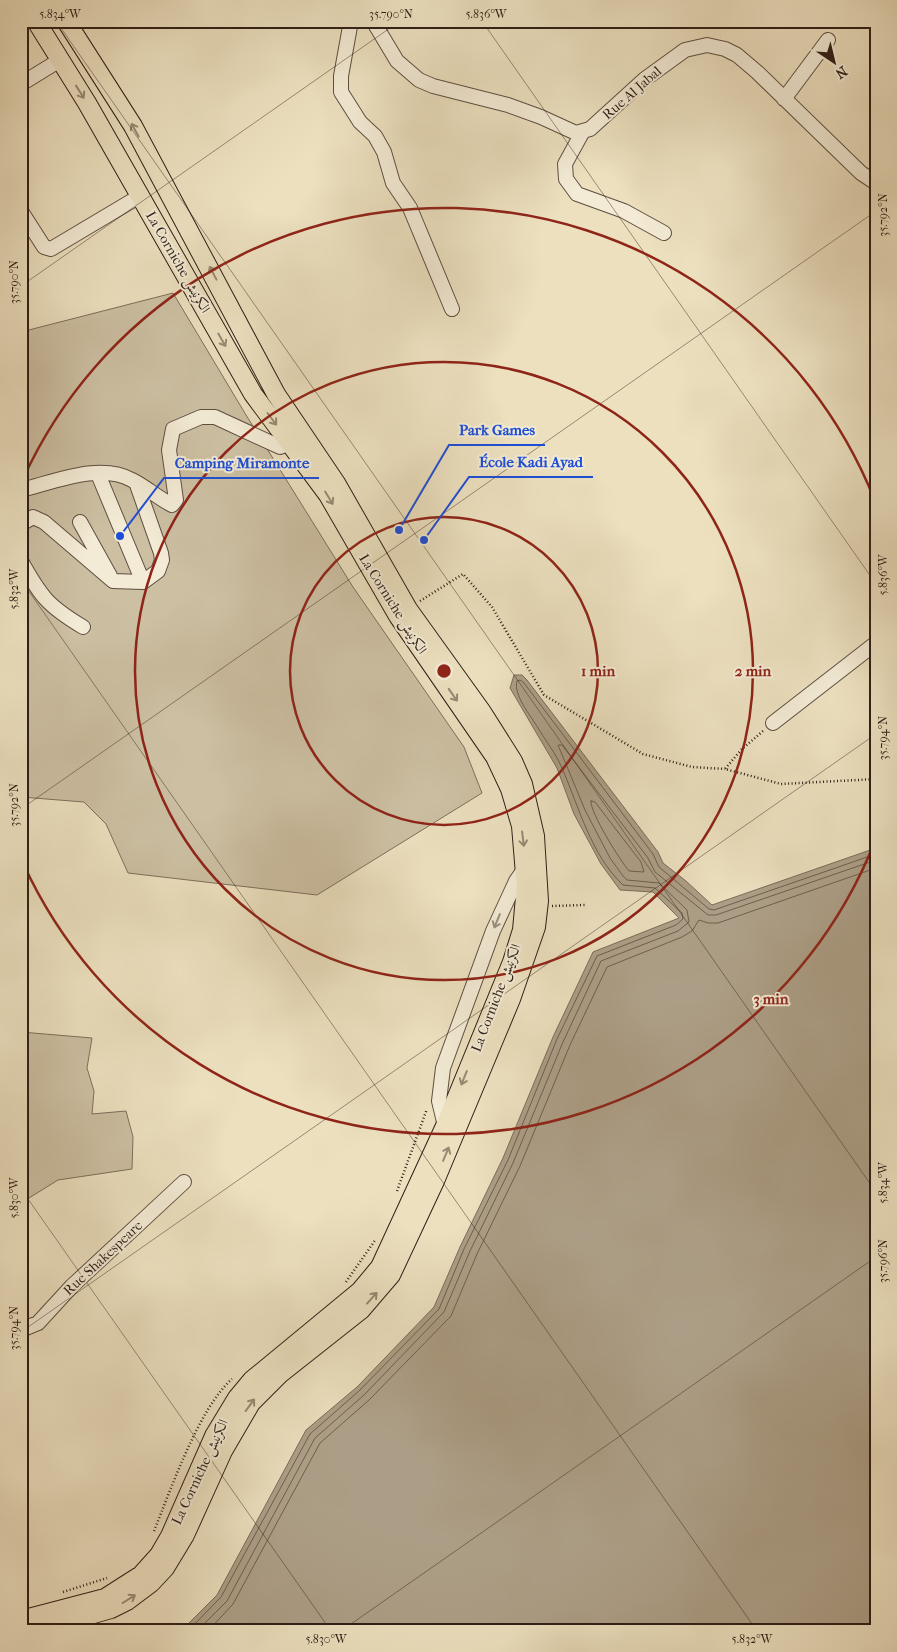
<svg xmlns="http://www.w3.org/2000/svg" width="897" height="1652" font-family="'IM FELL French Canon',Amiri,serif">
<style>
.green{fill:#ccbfa2;stroke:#7e6e5c}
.water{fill:#ac9e86;stroke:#7a6b5a}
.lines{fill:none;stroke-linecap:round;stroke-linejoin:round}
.shore{stroke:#6e5e4e;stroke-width:1}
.minor-casing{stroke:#5e4e41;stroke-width:16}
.major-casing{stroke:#2f1e17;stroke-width:20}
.path{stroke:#2f1e17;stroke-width:2.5;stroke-dasharray:1 2.5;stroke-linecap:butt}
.minor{stroke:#f3ebd5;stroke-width:14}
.major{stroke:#ece0bf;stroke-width:18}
.oneway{stroke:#978973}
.oneway2{stroke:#9b8f80}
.ticks{fill:none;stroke:#2f1e17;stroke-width:1;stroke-opacity:0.45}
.ring{fill:none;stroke:#8f2418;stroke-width:2.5}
.labels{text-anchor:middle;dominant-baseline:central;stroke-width:4;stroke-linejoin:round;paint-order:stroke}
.street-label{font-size:14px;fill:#2f1e17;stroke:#f3ebd5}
.centre{fill:#8f2418;stroke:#f3ebd5;stroke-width:2.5}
.ring-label{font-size:15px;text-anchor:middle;font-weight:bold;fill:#8f2418;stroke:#f3ebd5;stroke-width:4;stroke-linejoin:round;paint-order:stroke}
.leader{fill:none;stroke:#1d4ed8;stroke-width:2}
.callout-dot{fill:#1d4ed8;stroke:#f3ebd5;stroke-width:2}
.callout-label{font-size:15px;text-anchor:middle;font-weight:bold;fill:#1d4ed8;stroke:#f3ebd5;stroke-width:4;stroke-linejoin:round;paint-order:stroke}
.neatline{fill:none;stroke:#2f1e17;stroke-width:2}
.ticks-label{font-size:12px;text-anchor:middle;fill:#2f1e17}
</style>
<rect width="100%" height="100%" fill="#ece0bf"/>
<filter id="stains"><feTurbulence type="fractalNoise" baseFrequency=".004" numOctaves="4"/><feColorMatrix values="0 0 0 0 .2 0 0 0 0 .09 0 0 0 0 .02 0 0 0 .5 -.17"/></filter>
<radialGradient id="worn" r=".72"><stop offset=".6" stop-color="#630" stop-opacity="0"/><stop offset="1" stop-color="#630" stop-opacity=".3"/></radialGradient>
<path class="green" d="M173,293L246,415L353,587L464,747L482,793L317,895L128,873L106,824L84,802L21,797V332Z
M21,1032L92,1038L87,1068L94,1091L92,1114L126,1111L133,1137L132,1169L58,1180L21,1203Z"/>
<path class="water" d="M514,675H522L527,680L658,852L663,863L686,881L712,905L876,848V1631H181L217,1595L306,1430L357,1387L434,1307L460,1247L503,1158L553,1037L593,952L679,918L653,892L620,890L601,864L574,814L557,768L510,688Z"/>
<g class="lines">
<path class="shore" d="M591,801L595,802L641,862L644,872L629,871C620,860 590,813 591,801Z
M188,1631L221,1597L310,1434L360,1390L439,1309L464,1249L508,1160L557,1039L597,956L676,925L683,919L682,913L655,888L623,885C591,855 579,807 562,768C556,754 546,741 538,728C531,716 513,695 517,681L520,680L524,683L653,854L659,867L709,909L714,910L876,854
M197,1631L227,1601L315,1438L364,1395L444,1312L470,1251L513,1163L563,1042L601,961L678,931L689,922L687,910L659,883L627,880L623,876L610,858L585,810L558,745H562L648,858L655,872L708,915H716L876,860
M208,1631L233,1604L320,1443L369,1400L451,1316L477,1254L520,1166L570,1045L607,967L682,937L692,931L699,920L708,923H718L876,868"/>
<g class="minor-casing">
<path id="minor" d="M351,21L341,76V92L360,122L375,136L384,152L393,183L410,208L452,309
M373,21L397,61L419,80L433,86L508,105L541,117L576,133L590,129L645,79L685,50L707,45L725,49L737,55L757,72L861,173L876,183
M21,84L60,60
M784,99L828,40
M582,133L565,164L566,179L577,194L624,211L664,233
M21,211L44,247L51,249L140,196
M98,474L143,582
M21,490C54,482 100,462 132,480C146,487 158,498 172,505L176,500L169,450L173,429L201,417H215L280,447L299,440
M80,522L110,576
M21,524L33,517L44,522L113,581L143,582L158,571L162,560L161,553L136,482
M21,561C41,597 48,606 83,627
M773,723L876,643
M445,1126L439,1101L443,1068L493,931L516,881L525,868
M21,1330L38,1323L72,1286L184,1182"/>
</g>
<g class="major-casing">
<path id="major" d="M21,1620L105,1598L141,1575L159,1555L170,1536L214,1436L237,1398L252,1380L360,1291L380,1267L445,1126L512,962L522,930L526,886L521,826L510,789L495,757L398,616L328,495L253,394L87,103L36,21
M34,1631L111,1609L127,1601L151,1583L165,1568L185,1535L223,1451L251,1403L280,1374L361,1310L391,1275L435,1181L511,999L536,927L539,901L535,836L523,784L513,761L482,712L408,609L336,483L276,394L133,126L66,21"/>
</g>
<path class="path" d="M420,601L463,574L492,607L544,695L643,754L692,767L725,769
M763,731L741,750L725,769L781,784L876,779
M552,906L585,905
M397,1191L427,1109
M346,1282L376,1239
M154,1531C171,1489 199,1408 232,1379
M63,1592L107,1578"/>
<use href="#minor" class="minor"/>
<use href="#major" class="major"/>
</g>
<defs><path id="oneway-shaft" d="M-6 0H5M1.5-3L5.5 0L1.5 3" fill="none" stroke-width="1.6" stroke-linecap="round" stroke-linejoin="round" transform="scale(1.25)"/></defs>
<g class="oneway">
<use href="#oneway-shaft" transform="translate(80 92) rotate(58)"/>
<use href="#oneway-shaft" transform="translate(135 130) rotate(-119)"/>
<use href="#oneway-shaft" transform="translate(213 273) rotate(-118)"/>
<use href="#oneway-shaft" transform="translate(222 340) rotate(60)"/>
<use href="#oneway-shaft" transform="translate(272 419) rotate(53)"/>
<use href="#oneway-shaft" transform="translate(329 498) rotate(59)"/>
<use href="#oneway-shaft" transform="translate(453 695) rotate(55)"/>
<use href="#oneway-shaft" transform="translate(523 839) rotate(83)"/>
<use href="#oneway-shaft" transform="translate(464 1078) rotate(112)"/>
<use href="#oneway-shaft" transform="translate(446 1154) rotate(-67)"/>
<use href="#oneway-shaft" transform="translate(372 1298) rotate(-48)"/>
<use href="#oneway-shaft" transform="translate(250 1405) rotate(-54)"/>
<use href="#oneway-shaft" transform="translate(129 1599) rotate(-32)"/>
</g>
<use class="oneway2" href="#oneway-shaft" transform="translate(497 921) rotate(113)"/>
<path class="ticks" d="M56,21L876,1192M482,21L876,584M21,286L400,21M21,580L757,1631M21,809L876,211M21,1189L331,1631M21,1332L876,734M341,1631L876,1257"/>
<g class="ring">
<circle cx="444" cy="671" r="154"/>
<circle cx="444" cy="671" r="309"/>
<path d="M875 841A463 463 0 0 1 23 863M23 479A463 463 0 0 1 875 501"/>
</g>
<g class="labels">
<g class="street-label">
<text transform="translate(632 93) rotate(-41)">Rue Al Jabal</text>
<text transform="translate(178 262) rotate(60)">La Corniche الكرنيش</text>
<text transform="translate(393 604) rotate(58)">La Corniche الكرنيش</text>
<text transform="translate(496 998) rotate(-69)">La Corniche الكرنيش</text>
<text transform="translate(103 1258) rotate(-43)">Rue Shakespeare</text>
<text transform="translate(200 1472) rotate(-65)">La Corniche الكرنيش</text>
</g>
</g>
<circle cx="444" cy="671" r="8" class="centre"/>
<g class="ring-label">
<text x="598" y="676">1 min</text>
<text x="753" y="676">2 min</text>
<text x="771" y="1004">3 min</text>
</g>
<path class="leader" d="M399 530L449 445H545M424 540L469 477H593M120 536L164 478H319"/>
<g class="callout-dot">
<circle cx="399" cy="530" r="5"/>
<circle cx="424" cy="540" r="5"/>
<circle cx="120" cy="536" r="5"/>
</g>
<g class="callout-label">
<text x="497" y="435">Park Games</text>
<text x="531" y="467">École Kadi Ayad</text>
<text x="242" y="468">Camping Miramonte</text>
</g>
<rect width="897" height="1652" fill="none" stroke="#ece0bf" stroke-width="55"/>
<g transform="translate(834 62) rotate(145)" stroke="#f3ebd5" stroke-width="4" paint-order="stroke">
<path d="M0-4L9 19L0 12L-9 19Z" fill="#2f1e17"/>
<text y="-8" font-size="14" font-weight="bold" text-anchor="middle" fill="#2f1e17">N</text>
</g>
<rect x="28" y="28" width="842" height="1596" class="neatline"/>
<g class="ticks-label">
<text x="60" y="18">5.834°W</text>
<text x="391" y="18">35.790°N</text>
<text x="486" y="18">5.836°W</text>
<text transform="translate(883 215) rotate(-90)" y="4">35.792°N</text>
<text transform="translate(14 282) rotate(-90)" y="4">35.790°N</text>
<text transform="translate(883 575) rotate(-90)" y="4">5.836°W</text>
<text transform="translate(14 589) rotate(-90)" y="4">5.832°W</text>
<text transform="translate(883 738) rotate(-90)" y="4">35.794°N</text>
<text transform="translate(14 805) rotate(-90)" y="4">35.792°N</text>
<text transform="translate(883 1183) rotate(-90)" y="4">5.834°W</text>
<text transform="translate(14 1198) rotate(-90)" y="4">5.830°W</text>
<text transform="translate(883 1261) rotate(-90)" y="4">35.796°N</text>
<text transform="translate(14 1328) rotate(-90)" y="4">35.794°N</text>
<text x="326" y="1643">5.830°W</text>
<text x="752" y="1643">5.832°W</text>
</g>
<rect width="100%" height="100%" filter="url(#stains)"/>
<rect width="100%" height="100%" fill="url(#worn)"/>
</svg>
